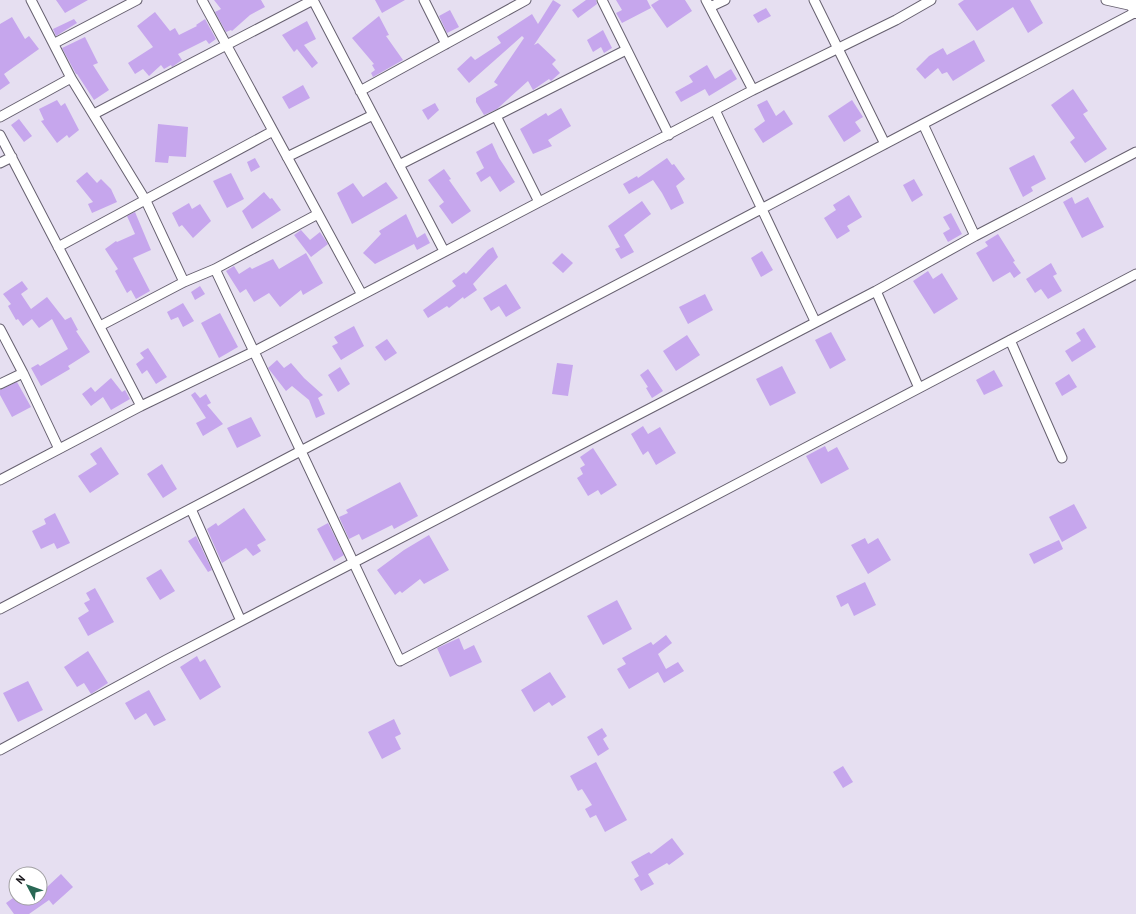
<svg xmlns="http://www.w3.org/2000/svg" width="1136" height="914" font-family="'PT Sans',sans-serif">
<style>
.building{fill:#c6a6ed}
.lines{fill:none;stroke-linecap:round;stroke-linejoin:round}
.minor-casing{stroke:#66606f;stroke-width:11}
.tertiary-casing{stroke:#66606f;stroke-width:14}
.minor{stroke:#fff;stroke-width:9}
.tertiary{stroke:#fff;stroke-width:12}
</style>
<rect width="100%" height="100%" fill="#e6dff1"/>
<path class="building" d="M56,0H88L65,13Z
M214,0H261L265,7L250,15L232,31L231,30L226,32L215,12L221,9Z
M375,0H405L382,13Z
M553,0L561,5L534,45L538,43L556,60L552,64L560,73L551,81L549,79L533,90L528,81L497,109L484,115L476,102V98L498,85L494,82L524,38L522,36L469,83L457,69L471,56L475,60L501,43L497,37L532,14L538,24Z
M586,0H596L597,4L578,18L572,10Z
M616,0H647L651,8L622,23L616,13L622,10Z
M659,0H685L692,11L667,28L651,5Z
M964,0H1030L1043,23L1028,33L1013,7L977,31L958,4Z
M766,8L771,16L758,23L753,15Z
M450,10L459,27L447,33L439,16Z
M155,12L170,31L175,28L179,35L197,26L196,25L205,19L216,39L209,44L206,40L178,54L182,60L172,67L171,65L164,69L161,65L149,76L143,69L135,74L128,63L153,47L137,26Z
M379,16L389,35L386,36L403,60L373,77L371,73L375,70L372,65L374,64L352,38Z
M12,17L25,39L29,36L39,49L4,74L10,83L0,90V24Z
M74,19L77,23L56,36L53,29Z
M307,21L316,39L304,45L318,63L312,68L297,49L294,52L282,35Z
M603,30L612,48L604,53L601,47L593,52L587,40Z
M85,37L98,63L93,65L109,90L94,100L77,74H76L62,48Z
M974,40L985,61L953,81L947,72L942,74L938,68L925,79L916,69L929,56L943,48L947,55Z
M707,65L715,79L731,69L737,79L709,96L705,89L681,102L675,92L693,82L689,76Z
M303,85L310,98L289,109L282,97Z
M1073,89L1088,111L1083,114L1107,149L1085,163L1070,142L1075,138L1051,105Z
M57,100L61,106L65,103L79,130L69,138L67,135L57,143L41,121L44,120L39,109Z
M767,100L776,116L784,110L793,124L763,143L754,129L765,121L757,105Z
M852,100L863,117L855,122L861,131L844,142L828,116Z
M435,103L439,110L428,120L422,110Z
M561,108L571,126L548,140L552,146L533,154L520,129L546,113L548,116Z
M19,119L32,136L24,142L11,125Z
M158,124L188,127L186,157L169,156L168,163L155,162Z
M492,143L499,158L515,182L500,192L490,176L481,182L476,173L484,168L476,152Z
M1034,155L1046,179L1031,187L1033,191L1023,197L1009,168Z
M255,158L260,167L251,172L247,162Z
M667,158L672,165L674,164L685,179L676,186L684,203L671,210L662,193L653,180L629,194L623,184L637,176L638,178Z
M444,169L451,179L449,180L471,211L452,224L439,206L444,202L428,180Z
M87,172L97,183L101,179L111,189L117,202L92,213L88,204L93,202L76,181Z
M231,173L244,199L227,208L213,181Z
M914,179L923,195L912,202L903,185Z
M386,182L398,198L352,224L337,193L353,183L363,197Z
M264,192L270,199L272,198L281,210L252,229L242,211Z
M849,195L862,217L847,226L850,231L837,239L824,218L836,210L833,205Z
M1072,197L1075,204L1088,197L1104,227L1082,238L1063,202Z
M642,201L651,214L624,235L634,252L621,259L615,249L620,247L608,226Z
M189,203L192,209L200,204L211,221L193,238L182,225L179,227L172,213Z
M135,212L151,250L133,258L150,291L136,299L131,290L127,293L115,271L118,269L105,249L116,241L117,242L135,234L127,216Z
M951,213L962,234L948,242L943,233L950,229L943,217Z
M406,214L417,238L425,233L430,243L417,250L414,244L375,264L363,253L381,234L379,231Z
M301,230L310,240L320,232L328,244L311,257L294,235Z
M998,234L1015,261L1013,262L1021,273L1014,278L1010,272L993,282L976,253L988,246L985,242Z
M493,247L498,257L473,284L477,290L464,299L463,297L449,308L447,306L428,318L423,310L456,286L452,281L464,272L466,274L488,250Z
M762,251L773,270L761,277L751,258Z
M306,253L323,283L303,295L301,290L280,307L269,293L254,302L246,289L240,293L226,271L234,266L239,274L250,267L252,269L273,259L279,269Z
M562,253L573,263L563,273L552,263Z
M1051,263L1057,274L1053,276L1062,291L1048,299L1041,289L1035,293L1026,279Z
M928,271L933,279L942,273L958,299L934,314L913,281Z
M22,281L28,289L21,294L31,309L47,297L65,320L71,317L78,330L76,331L90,352L68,366L70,369L41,386L31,368L38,364L40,366L68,349L52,319L39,328L32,319L23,326L18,319L16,320L8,306L11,304L3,294Z
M506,284L521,308L506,317L499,306L491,311L483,298Z
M200,286L205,294L195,300L191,292Z
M705,294L713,310L688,324L679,307Z
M183,303L194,321L183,327L178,317L171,320L167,312Z
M220,313L238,347L219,358L201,323Z
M354,326L364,346L341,360L332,346L338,343L334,337Z
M1084,328L1096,347L1072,362L1065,351L1081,341L1076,333Z
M831,332L846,360L830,369L815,340Z
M687,335L700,355L676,371L663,351Z
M387,339L397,353L385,361L375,347Z
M148,348L167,377L156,384L147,370L142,374L136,364L144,358L140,353Z
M277,360L284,368L291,363L304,378L323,395L318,398L325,414L316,418L309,400L292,386L286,391L268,368Z
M557,363L573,365L568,396L552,394Z
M782,366L796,393L770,406L756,379Z
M340,367L350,384L338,392L328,375Z
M648,369L663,391L652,398L646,388L648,387L640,375Z
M994,370L1003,386L984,395L976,380Z
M1069,374L1077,387L1062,396L1055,383Z
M111,378L122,392L125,390L130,399L111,410L103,397L91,406L82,394L91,387L95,392Z
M17,382L31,407L12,417L0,395V390Z
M195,392L200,398L206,394L211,403L207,405L223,424L203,436L196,423L206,418L191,395Z
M251,417L261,436L237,448L227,428Z
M643,426L648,434L660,427L676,453L656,465L648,451L643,455L631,434Z
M825,446L828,452L837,447L849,469L821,484L806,456Z
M101,447L119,474L90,493L78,476L97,464L90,454Z
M593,448L617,485L601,495L598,490L588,496L577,478L583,474L580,468L585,465L580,457Z
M162,464L177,489L163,498L147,474Z
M400,482L418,516L394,529L392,525L362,540L359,534L349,539L339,517L348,513L346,510Z
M1074,504L1087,528L1062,542L1049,517Z
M244,508L266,540L257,545L261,551L253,556L246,548L222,563L207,529L216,523L218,526Z
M55,513L70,543L57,549L54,543L41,549L32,531L46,524L44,519Z
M328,523L344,555L334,561L317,529Z
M429,535L449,570L424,584L420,579L402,593L400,591L395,595L377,570L404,550Z
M196,536L212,570L208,572L188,541Z
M865,538L868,544L878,538L891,560L868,574L851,545Z
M1059,540L1063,549L1034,564L1029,554Z
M161,569L175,591L160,600L146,578Z
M865,582L876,605L854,616L848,603L841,607L836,596Z
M95,588L114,622L88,636L78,618L89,611L84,603L90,600L86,593Z
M617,600L632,629L603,645L587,616Z
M666,635L672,643L658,654L666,669L678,662L684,671L664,683L658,672L629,689L617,669L626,664L622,658L651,642L653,645Z
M459,638L464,650L474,645L482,662L450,677L437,648Z
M88,651L108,683L91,694L84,683L77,687L64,667Z
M197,656L200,662L205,659L221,687L200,700L180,667Z
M550,672L566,697L552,706L549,702L534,712L521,690Z
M28,681L43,710L18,722L3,693Z
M149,690L166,720L154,726L146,713L135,720L125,703Z
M394,719L401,734L395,737L401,749L382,759L368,732Z
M602,728L607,736L603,739L609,749L598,756L587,737Z
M596,762L627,820L605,832L596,815L590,818L585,809L592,805L582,789L578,791L570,776Z
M843,766L853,782L843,788L833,772Z
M672,838L684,854L669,865L667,863L648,874L654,884L641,891L634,879L639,876L631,862L649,852L651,854Z
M61,874L73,887L53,905L49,900L29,914H14L6,903L13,898H40V879L47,887Z"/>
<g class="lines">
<g class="minor-casing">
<path id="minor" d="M31,0L71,78L146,201L184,282
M202,0L361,293
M424,0L446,44
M602,0L669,135
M706,0L753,90
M814,0L885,144
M1106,0L1133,6
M710,7L725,0
M55,43L137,0
M360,91L526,0
M715,110L815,321
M94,114L313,0L444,251
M496,116L539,202
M0,117L71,78
M923,124L975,236
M0,135L141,406
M287,157L373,115
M0,163L12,157
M399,165L626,50
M58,247L273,131
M215,269L400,661L1136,274
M876,291L919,388
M100,326L184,282L215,269L318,214
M0,329L23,373L59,449
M1010,340L1062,458
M0,384L23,373
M0,480L141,406L255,351L753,90L896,20L931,0
M191,509L241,621
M0,609L1136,12
M0,750L166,660L876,291L975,236L1136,152"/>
</g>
<g class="tertiary-casing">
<path id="tertiary" d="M1130,0L1136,12"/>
</g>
<use href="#minor" class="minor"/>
<use href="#tertiary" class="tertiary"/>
</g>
<g transform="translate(28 886) rotate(311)"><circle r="19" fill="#ffffff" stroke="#a1a0a3"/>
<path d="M0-3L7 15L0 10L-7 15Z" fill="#296855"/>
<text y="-6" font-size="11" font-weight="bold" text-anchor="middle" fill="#151218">N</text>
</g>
</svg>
